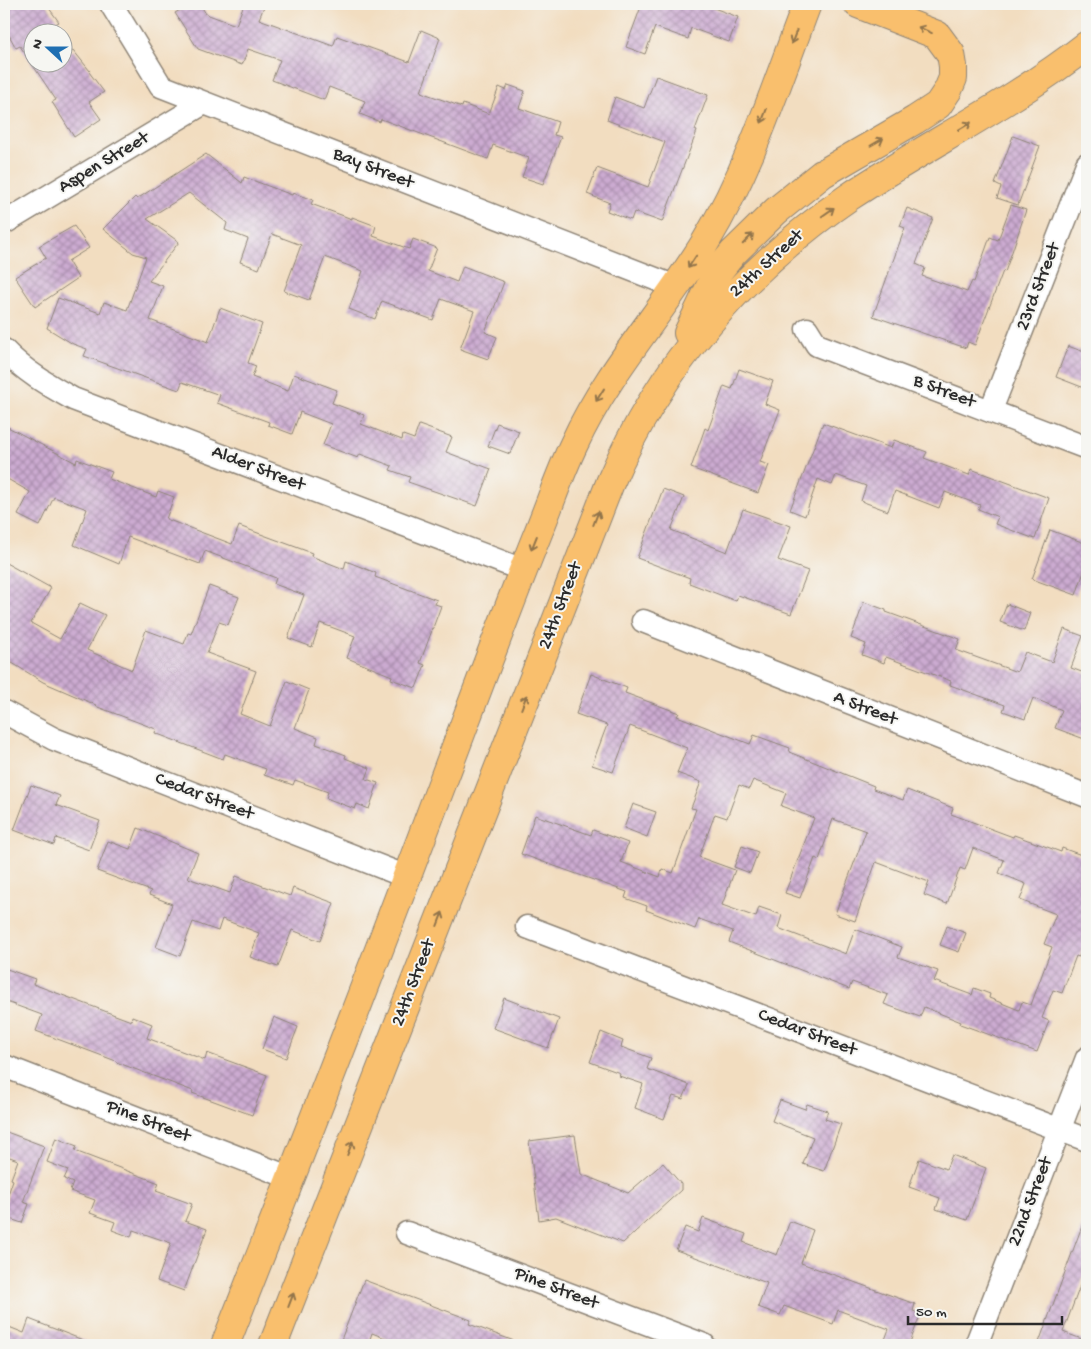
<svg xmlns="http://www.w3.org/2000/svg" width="1091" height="1349" font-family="'Gochi Hand',sans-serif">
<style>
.building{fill:url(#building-cross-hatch);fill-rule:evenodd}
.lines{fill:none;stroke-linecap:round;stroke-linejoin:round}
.street-casing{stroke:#8e8476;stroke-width:25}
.primary-casing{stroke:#8e8476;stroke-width:30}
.street{stroke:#fff;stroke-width:22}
.primary{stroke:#f9bf6d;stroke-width:28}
.oneway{stroke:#92754c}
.labels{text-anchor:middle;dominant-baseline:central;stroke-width:4;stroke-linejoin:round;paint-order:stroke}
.street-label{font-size:19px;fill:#2b2b2b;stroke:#f6f6f2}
</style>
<defs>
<pattern id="building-cross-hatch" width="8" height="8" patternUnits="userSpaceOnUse" patternTransform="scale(1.25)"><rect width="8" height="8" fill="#ccabd1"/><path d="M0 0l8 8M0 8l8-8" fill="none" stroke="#a68baa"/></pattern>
</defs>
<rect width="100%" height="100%" fill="#f6f6f2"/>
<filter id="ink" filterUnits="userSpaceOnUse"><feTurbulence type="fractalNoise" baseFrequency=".02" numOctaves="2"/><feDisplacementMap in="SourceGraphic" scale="10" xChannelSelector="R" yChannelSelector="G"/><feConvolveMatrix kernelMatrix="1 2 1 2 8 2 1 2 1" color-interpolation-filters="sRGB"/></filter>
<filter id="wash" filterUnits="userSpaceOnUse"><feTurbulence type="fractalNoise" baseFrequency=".0096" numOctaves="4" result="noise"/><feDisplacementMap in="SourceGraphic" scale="20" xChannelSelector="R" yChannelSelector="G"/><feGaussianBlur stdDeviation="1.12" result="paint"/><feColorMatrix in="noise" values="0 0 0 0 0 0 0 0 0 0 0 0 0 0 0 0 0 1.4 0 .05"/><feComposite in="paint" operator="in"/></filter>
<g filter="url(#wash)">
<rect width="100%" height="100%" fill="#f2ddc0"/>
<g id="blocks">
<path class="building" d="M16,4H46L59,22L41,32H32V62H62V57L73,50L90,71L89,72L104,92L89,102L101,119L74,137L52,102L56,100L20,46L16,48L4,26V11Z
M190,4H200L206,14L236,25L244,4H265L259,19L333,46L337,36L409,62L421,30L440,38L421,92L462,107L463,104L489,114L499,87L506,90L508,85L525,91L519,108L558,122L554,135L561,137L543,184L522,177L529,158L493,145L488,159L381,119L380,122L360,114L365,101L329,87L324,100L272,80L280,60L248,49L242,65L198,49L175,13Z
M642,4H703L738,17L729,42L691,28L688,39L655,27L645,54L626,47Z
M656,76L708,95L695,130L697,131L662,222L634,212L631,220L607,211L610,203L587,194L597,168L648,187L665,142L607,120L615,97L644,108Z
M1013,136L1040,146L1018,205L997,198L1001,187L995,184Z
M206,154L242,183L244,177L292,195L293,193L313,200L311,204L352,219V217L376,226L373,236L409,249L413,239L437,248L428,271L457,282L463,266L504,282L485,332L497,337L488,359L460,349L474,311L441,299L433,320L382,301L375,319L349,309L363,271L325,257L309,300L284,291L301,245L272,234L259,269L240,262L248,239L225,230L227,223L189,193L147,219L179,242L149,281L163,286L150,320L208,342L220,308L262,324L248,363L256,366L252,377L288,391L294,374L337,390L332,403L364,415L361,424L402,440L403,435L414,439L419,425L452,437L446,452L491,469L477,506L408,482L410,477L390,470L392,466L360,454L358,458L323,445L331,424L300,412L292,434L268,425L269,422L217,403L220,395L182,382L179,390L84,356L87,349L73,344L47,328L58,298L100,313L104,302L127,310L146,257L133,253L103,229L135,197L137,199Z
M1011,205L1026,210L1014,246L1005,272L1003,271L975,345L968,342L966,348L873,316L905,228L900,226L907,208L933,218L916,264L925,268L922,276L967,292L972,281L974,282L990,237L998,240Z
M74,226L89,248L68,261L78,278L35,307L15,277L46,258L39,246Z
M1068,346L1087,353V389L1056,377Z
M739,369L773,381L765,404L780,410L760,462L769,465L758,493L691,468L705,428L708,430L724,386L732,389Z
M497,423L519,431L510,454L488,446Z
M823,423L891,448L894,440L927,452L924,458L969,475L971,469L1049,498L1035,539L995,524L998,517L978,509L980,505L945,492L939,508L895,491L888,511L861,501L866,486L836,475L832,485L818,479L805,516L790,510Z
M4,425L76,463L77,459L112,472L109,479L156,497L158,491L174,497L166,519L232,544L239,526L312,553L311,556L344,569L346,561L376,573L375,577L437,600L435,604L441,606L420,663L425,665L416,688L391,679L392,676L347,658L355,636L320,623L312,647L288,638L304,595L274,584L276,578L205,551L200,564L128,537L119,564L74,545L87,509L54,497L40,526L18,515L30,492L4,477Z
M663,489L684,497L671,530L727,552L743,509L791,526L778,560L808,571L791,614L738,595L736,601L689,583L690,578L637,558Z
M1050,530L1087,544V563L1076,595L1032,579Z
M4,562L51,588L31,623L60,639L80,603L105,615L87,650L132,670L146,630L184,644L188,633L191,634L209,586L239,597L228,625L219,622L207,653L256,671L240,714L270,726L287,681L309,690L295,728L318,737L316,744L346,755L345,758L370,768L366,779L378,783L369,809L357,804L355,809L326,798L328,792L295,780L293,785L264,775L266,769L225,754L223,759L155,733L156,729L95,706L96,705L43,682L4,658Z
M864,602L886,610V612L960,639L956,650L1017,672L1025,652L1052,662L1064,629L1083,636L1071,668L1087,674V740L1055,728L1062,710L1033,698L1025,719L1003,711L1005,705L950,685L951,681L886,657L884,663L862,655L866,644L851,638Z
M1007,604L1030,613L1024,631L1000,622Z
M591,674L627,688L625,693L679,713L677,716L750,744L754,735L790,748L789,752L874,786L873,789L903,800L907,790L953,808L951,814L1013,837L1014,835L1061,852L1062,848L1087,857V935L1079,957L1076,956L1062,993L1053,990L1042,1018L1049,1021L1037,1052L960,1024L961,1022L924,1007L920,1017L884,1004L888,995L852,982L849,989L729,942L733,931L699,919L695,929L646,910L647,906L625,898L627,892L521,854L535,815L591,835L593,830L628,843L621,862L660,877L662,869L673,873L696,809L691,808L701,782L677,773L687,748L630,726L613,772L592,765L607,725L576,714ZM753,780L786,793L781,806L814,818L785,893L800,898L815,858L819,860L833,819L866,831L835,914L855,921L876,862L929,882L924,895L947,904L960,868L965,870L973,848L1004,860L999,873L1026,884L1020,900L1056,914L1044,944L1052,947L1031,1005L1022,1002L1019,1010L989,998L990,994L974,988L972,995L934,981L938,971L898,957L902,947L855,929L846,954L778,928L782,915L759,907L756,917L722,905L735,870L699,857L715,814L727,818L739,785L749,789Z
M31,785L60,796L56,805L100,821L89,850L56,838L54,845L14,830Z
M633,804L656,812L647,837L624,828Z
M138,828L198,853L188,878L230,893L236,876L290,896L293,888L334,903L320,941L292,930L278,967L250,957L259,933L222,919L218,931L193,922L180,956L156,947L172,904L149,895L151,891L97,871L108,841L130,849Z
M742,846L758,852L750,873L734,867Z
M947,926L966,933L959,952L940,945Z
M4,968L35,979L33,984L131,1021L132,1016L152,1024L147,1038L205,1060L207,1053L267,1075L252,1115L192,1093L193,1091L116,1062V1061L36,1031L42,1015L4,1001Z
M504,998L559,1019L548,1048L493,1028Z
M274,1017L298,1027L286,1058L262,1049Z
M601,1032L623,1041L621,1047L651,1058L647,1069L689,1085L683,1099L673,1096L664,1119L635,1108L643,1084L619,1076L620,1073L590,1062Z
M780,1100L805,1109L807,1104L828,1111L825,1119L841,1124L824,1171L803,1164L813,1137L772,1121Z
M4,1131L44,1146L23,1202L29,1204L22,1223L4,1217V1206L13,1180L11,1179L18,1160L4,1155Z
M575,1135L581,1174L628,1193L663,1163L681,1184V1190L623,1243L556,1217L539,1220L529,1141Z
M56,1138L77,1146L75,1151L159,1183L156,1191L192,1204L185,1221L207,1229L184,1291L157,1281L171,1243L133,1230L131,1237L112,1230L115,1222L90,1213L95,1200L70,1191L73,1183L64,1179L68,1170L47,1162Z
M952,1155L986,1168L967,1220L936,1209L940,1198L909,1187L919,1159L946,1169Z
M703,1218L746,1234L743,1242L777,1255L790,1221L813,1230L801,1263L915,1304L913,1311L921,1313L909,1345H883L889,1329L838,1310L833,1324L784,1306L780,1315L758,1307L767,1283L676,1250L685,1227L698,1232Z
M1085,1218L1087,1219V1267L1063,1332L1087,1341V1345H1038Z
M364,1280L471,1320L469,1324L522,1344V1345H403L372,1333L368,1345H339Z
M29,1319L93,1344V1345H4V1325L24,1333Z"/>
</g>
</g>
<g filter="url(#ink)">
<use href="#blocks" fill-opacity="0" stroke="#8e8476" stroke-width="1"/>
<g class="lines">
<g class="street-casing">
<path id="street" d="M111,4L161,86L676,287
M4,223L204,103
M807,329L817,345L1087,448
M4,350C24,371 48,385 73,399L523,570
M991,410L1087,164
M643,621L1087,796
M4,712L54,739L407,877
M527,927L1087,1140
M4,1066L291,1178
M407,1233L704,1345
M976,1345L1087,1058"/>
</g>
<g class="primary-casing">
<path id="primary" d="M688,333L716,274L733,253L776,211L822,174L915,120L938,105L948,90L953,78V66L951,54L937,35L858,4
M225,1345C299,1158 372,970 443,781C474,699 505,615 538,533C550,504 560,473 574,444C608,370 664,310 706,241C750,168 777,83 807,4
M273,1345L610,483C660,366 744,269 849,197C927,145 1013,103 1087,45"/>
</g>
<use href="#street" class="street"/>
<use href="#primary" class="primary"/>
</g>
<defs><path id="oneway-shaft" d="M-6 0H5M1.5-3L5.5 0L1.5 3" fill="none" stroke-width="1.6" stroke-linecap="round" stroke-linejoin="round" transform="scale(1.25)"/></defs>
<g class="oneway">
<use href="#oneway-shaft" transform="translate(925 30) rotate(-156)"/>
<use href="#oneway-shaft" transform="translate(794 37) rotate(111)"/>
<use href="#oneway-shaft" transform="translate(764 116) rotate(111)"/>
<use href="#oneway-shaft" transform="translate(965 126) rotate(-31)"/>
<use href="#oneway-shaft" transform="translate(877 142) rotate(-30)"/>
<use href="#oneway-shaft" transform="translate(828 212) rotate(-35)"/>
<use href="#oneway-shaft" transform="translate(748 239) rotate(-45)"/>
<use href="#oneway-shaft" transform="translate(692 262) rotate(123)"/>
<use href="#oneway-shaft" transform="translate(600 395) rotate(122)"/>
<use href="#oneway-shaft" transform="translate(596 518) rotate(-69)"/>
<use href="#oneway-shaft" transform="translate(534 543) rotate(112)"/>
<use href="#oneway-shaft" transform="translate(524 702) rotate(-69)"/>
<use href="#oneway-shaft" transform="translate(440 919) rotate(-69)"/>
<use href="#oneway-shaft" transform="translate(350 1148) rotate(-69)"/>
<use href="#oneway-shaft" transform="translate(291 1300) rotate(-69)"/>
</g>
</g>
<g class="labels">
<g class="street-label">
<text transform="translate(104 163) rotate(-31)">Aspen Street</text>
<text transform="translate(373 169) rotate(21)">Bay Street</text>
<text transform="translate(767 264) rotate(-42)">24th Street</text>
<text transform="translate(1039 287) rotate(-69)">23rd Street</text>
<text transform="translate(944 392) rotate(21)">B Street</text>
<text transform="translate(258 469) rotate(21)">Alder Street</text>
<text transform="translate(561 606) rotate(-69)">24th Street</text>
<text transform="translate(865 709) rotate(21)">A Street</text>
<text transform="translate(204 797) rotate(21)">Cedar Street</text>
<text transform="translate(414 983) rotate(-69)">24th Street</text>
<text transform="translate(807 1033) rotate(21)">Cedar Street</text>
<text transform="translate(148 1122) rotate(21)">Pine Street</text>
<text transform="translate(1031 1202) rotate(-69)">22nd Street</text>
<text transform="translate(556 1289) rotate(21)">Pine Street</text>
</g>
</g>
<rect width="1091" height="1349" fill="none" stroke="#f6f6f2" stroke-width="20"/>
<g transform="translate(48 48) rotate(291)"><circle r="24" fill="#f6f6f2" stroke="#a5a5a2"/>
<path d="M0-4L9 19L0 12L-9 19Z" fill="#1f6fb2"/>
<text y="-8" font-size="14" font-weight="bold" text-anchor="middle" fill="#2b2b2b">N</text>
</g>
<path d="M908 1316v8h154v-8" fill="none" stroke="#2b2b2b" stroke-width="2.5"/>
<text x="916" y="1316" font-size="15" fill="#2b2b2b" stroke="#f6f6f2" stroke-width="4" paint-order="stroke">50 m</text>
</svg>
